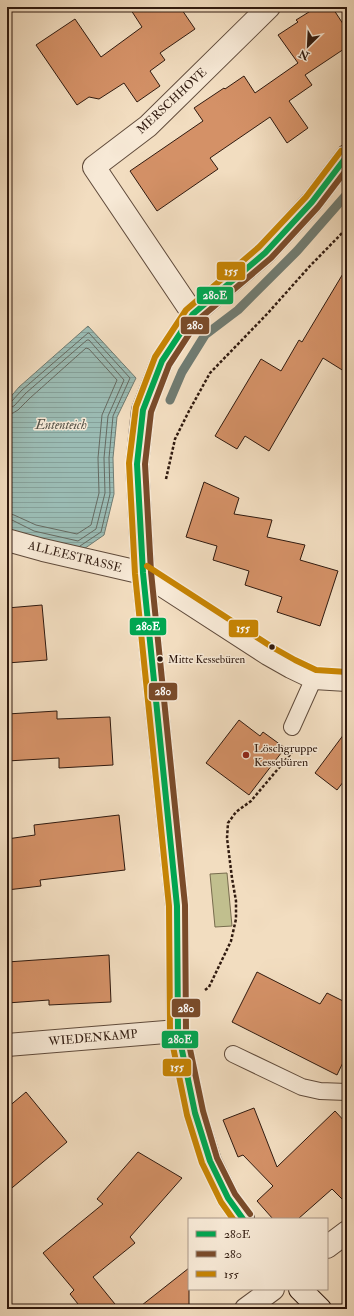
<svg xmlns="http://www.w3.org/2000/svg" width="354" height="1316" font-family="'IM FELL Double Pica',serif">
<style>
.garden{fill:#c1bf8e;stroke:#786c4e}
.water{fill:url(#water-rules);stroke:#707b71}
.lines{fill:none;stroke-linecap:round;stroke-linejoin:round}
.shore{stroke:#666a61;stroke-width:1}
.stream{stroke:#707b71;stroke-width:9}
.building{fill:#d49167;stroke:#301a0f}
.service-casing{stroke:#604b3b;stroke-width:18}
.minor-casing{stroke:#604b3b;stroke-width:24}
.secondary-casing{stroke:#301a0f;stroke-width:24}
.path{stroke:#301a0f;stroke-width:2.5;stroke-dasharray:3 2;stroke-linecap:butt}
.service{stroke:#f7e9d6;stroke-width:16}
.minor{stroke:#f7e9d6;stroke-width:22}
.secondary{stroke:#f7e9d6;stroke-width:22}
.bus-1-casing{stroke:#f7e9d6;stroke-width:9}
.bus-2-casing{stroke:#f7e9d6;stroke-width:9}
.bus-3-casing{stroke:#f7e9d6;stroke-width:9}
.bus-1{stroke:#00a651;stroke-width:6}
.bus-2{stroke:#7a4b2a;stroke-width:6}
.bus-3{stroke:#c58304;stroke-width:6}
.bus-dot{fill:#301a0f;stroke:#f7e9d6;stroke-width:1.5}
.poi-dot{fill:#8f2418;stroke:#f7e9d6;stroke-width:1.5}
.labels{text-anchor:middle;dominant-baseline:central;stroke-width:3;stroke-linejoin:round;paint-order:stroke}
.bus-label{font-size:11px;fill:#301a0f;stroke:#f7e9d6;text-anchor:start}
.street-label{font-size:12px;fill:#301a0f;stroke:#f7e9d6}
.poi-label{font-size:12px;fill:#301a0f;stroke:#f7e9d6;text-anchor:start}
.water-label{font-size:13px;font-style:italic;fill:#555248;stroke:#f7e9d6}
.line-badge{stroke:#f7e9d6;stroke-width:1.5}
.badge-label{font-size:11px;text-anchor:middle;font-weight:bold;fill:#fff}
</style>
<defs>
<pattern id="water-rules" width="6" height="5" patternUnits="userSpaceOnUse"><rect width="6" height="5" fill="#9bbbb3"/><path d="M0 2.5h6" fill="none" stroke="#86a099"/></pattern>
</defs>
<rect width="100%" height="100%" fill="#f2ddc0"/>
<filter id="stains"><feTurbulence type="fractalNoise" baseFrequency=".005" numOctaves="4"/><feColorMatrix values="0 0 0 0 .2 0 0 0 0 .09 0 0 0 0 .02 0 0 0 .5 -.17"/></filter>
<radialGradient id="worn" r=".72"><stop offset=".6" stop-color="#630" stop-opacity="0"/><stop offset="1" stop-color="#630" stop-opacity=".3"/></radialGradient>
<path class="garden" d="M227,873L232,926L215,927L210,874Z"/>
<path class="water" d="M88,326L136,378L117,417L113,458L114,494L104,535L81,551L31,539L7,528V401L19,387Z"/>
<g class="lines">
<path class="shore" d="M7,403L11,402L22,390L88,333H89L130,378L113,416L109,458L110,494L101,532L80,546
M7,408L14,406L26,393L87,340H89L124,380L108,416L104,458L105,493L96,529L78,541L34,531L12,520L7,519
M7,414L13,413L18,410L30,398L86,348L89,349L117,380L102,415L98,458L99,493L91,525L77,534L36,525L14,515L7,513"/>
<path class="stream" d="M170,400L182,372L205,335L238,310L297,251L347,194"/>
</g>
<path class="building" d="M129,7H180L195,29L160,53L165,60L150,71L160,86L137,102L124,83L99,99L89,97L77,105L36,45L75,19L101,57L142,27Z
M317,7H332L347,30V47L305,75L312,85L289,101L308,128L287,143L270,117L210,158L218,169L157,211L130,171L203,121L194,108L224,88L225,89L244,76L255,93L298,63L278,35L298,22L296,20Z
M347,267V373L323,358L269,451L245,436L237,449L215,436L261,359L281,371L299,340L302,342Z
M204,482L239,498L234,514L272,520L267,537L305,545L300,560L338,571L320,626L277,612L282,597L245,585L249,571L213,560L217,546L186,537Z
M42,605L47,660L7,663V608Z
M57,711V719L110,717L113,765L59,768V758L7,761V714Z
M239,720L260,736L263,732L285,748L249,795L206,763Z
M347,730V777L337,790L315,773Z
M119,815L125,870L40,880L41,886L7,890V839L35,835L34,825Z
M109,955L111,1002L49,1005V1000L7,1003V962Z
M257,972L320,1004L327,993L347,1003V1054L337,1075L232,1022Z
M26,1092L67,1142L7,1192V1108Z
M254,1108L277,1167L335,1111L347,1124V1204L332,1189L298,1219H273L257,1201L273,1186L243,1155L238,1157L223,1120Z
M138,1152L182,1178L130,1237L135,1243L93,1277L119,1309H82L70,1294L74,1290L43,1253L103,1204L97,1199Z
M189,1268V1309H137Z"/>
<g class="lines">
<g class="service-casing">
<path id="service" d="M292,727L314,678
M233,1054L302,1087L320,1091L347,1092"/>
</g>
<g class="minor-casing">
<path id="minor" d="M193,314L94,167L148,126L269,7
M7,540L43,550L143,573L268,654L291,667L314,678L347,680
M7,1045L178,1031
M327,1247L347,1232
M246,1309L273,1289"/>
</g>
<g class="secondary-casing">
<path id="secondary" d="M243,1219L228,1198L210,1161L195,1113L178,1031L177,906L143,573L137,464L143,410L162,361L193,314L265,253L312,202L347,156
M300,1289L320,1309"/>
</g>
<path class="path" d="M166,479L175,439L189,411L210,373L268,313L309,267L347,228
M205,990L209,987L231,941L236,919V901L232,878L227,838L228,823L236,812L251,801L293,751"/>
<use href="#service" class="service"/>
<use href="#minor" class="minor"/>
<use href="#secondary" class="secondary"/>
<g class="bus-1-casing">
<path id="bus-1" d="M243,1219L228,1198L210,1161L195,1113L178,1031L177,906L143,573L137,464L143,410L162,361L193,314L265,253L312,202L347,156"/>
</g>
<g class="bus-2-casing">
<path id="bus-2" d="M250,1214L235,1194L217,1158L203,1111L186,1030L185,905L151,572L145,464L151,412L169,365L199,319L271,258L318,207L347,169"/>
</g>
<g class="bus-3-casing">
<path id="bus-3" d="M147,566L272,647L295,660L316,670L347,672
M233,1219L221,1202L202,1163L187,1115L170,1032L169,906L135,574L129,463L136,407L155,357L186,310L259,247L306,197L341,151"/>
</g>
<use href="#bus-1" class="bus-1"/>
<use href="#bus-2" class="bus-2"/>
<use href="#bus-3" class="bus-3"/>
</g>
<g class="bus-dot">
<circle cx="272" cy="647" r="3.5"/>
<circle cx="160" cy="659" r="3.5"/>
</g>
<circle class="poi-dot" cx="246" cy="755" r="4"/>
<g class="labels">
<g class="bus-label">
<text x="168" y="659">Mitte Kessebüren</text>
</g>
<g class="street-label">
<text transform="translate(172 101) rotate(-43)">MERSCHHOVE</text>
<text transform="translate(75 557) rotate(14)">ALLEESTRASSE</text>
<text transform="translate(93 1038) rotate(-5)">WIEDENKAMP</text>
</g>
<g class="poi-label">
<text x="254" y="748">Löschgruppe<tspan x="254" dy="14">Kessebüren</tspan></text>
</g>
<g class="water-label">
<text x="61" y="425">Ententeich</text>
</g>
</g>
<g class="line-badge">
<rect x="216" y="261" width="30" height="20" rx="4" fill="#c58304"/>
<rect x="196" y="286" width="38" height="19" rx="4" fill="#00a651"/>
<rect x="180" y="316" width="30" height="19" rx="4" fill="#7a4b2a"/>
<rect x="129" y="617" width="38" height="19" rx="4" fill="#00a651"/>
<rect x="228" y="619" width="31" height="19" rx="4" fill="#c58304"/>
<rect x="148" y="682" width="30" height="19" rx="4" fill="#7a4b2a"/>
<rect x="171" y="998" width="30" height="20" rx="4" fill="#7a4b2a"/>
<rect x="161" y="1030" width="38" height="19" rx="4" fill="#00a651"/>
<rect x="162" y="1058" width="30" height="19" rx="4" fill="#c58304"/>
</g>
<g class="badge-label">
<text x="231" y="275">155</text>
<text x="215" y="299">280E</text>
<text x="195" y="329">280</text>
<text x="148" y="630">280E</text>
<text x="243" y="632">155</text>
<text x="163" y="695">280</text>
<text x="186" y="1012">280</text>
<text x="180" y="1043">280E</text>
<text x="177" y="1071">155</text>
</g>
<rect width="354" height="1316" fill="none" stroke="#f2ddc0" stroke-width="24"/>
<rect x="8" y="8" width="338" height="1300" fill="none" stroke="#301a0f" stroke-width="2"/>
<rect x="12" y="12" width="330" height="1292" fill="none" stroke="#301a0f"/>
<rect x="188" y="1218" width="140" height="72" fill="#f7e9d6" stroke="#a79686"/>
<rect x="196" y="1231" width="20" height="6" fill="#00a651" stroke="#a79686"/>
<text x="224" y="1238" font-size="12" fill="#301a0f">280E</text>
<rect x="196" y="1251" width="20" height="6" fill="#7a4b2a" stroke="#a79686"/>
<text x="224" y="1258" font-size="12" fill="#301a0f">280</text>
<rect x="196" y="1271" width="20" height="6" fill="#c58304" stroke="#a79686"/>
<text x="224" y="1278" font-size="12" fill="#301a0f">155</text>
<g transform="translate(308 46) rotate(204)" stroke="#f7e9d6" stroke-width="3" paint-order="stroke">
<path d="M0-3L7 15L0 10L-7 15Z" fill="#301a0f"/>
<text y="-6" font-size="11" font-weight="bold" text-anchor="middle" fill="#301a0f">N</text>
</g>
<rect width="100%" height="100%" filter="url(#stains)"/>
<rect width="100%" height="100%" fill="url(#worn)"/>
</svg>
